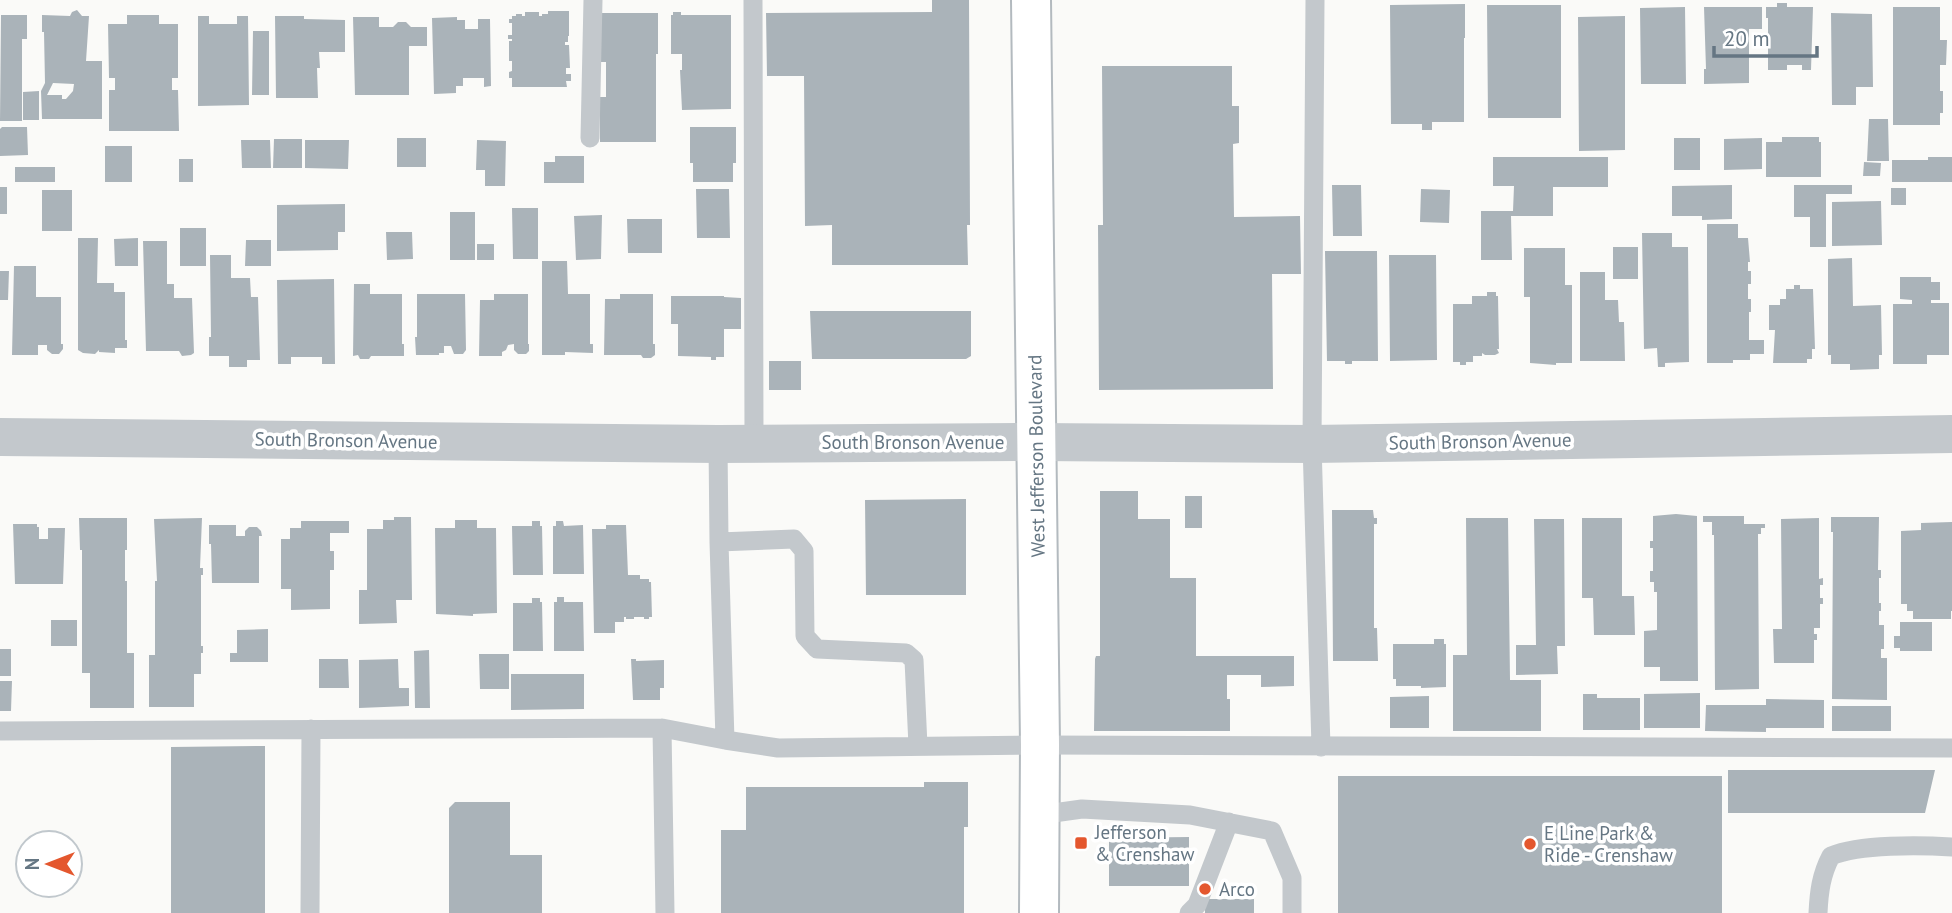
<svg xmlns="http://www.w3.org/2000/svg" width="1952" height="913" font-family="'PT Sans',sans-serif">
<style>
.building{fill:#aab3b9;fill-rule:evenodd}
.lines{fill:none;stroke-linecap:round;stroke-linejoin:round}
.secondary-casing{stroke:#b3babf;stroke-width:42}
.service{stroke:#c3c8cc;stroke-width:19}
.minor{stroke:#c3c8cc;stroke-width:38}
.secondary{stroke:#fff;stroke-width:38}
.poi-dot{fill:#e4572e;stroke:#fff;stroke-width:2.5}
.labels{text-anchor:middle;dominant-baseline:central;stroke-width:7;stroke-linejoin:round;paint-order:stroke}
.street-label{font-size:19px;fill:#657683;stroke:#fff}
.poi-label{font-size:19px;fill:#657683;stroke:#fff;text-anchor:start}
</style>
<rect width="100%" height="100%" fill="#fafaf8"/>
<path class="building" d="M932,0H969L970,225H967L968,265H832V225L805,226L804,76H767L766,13L932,12Z
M1777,3H1787V7H1813L1811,70H1802V65H1787V70H1768V18H1766V7H1777Z
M1465,4V38H1464V122H1432V130H1422V124H1391L1390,5Z
M1487,5H1561V118H1488Z
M1685,7L1686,84H1641L1640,8Z
M1704,7H1762V29H1749V83L1704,84V69H1706Z
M1893,7H1940V40H1947L1946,65H1940V91H1943V113H1940V125H1893Z
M77,10L82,16H89L86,61H102V119H42L41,91L45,83L44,32H42V15L70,16L72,12ZM53,83L74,84L73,91L66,99H62V95H47Z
M548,11H569V36H568V42H565V45H569L570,68H566V74H571V81H566L567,87H512V78H509V72L512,71V61H509V41H512V39H508V35H512V23H509V19H512V16H516V14H522V16H525V12H539V16H542V14H548Z
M673,12H681V15H731V109L682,110L680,70H682V54H671V15H673Z
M598,13H658V54H656V142H600V97H606V62H600Z
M1831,13L1872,14L1873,87H1856V105H1832Z
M1,15H27V39H22V121H0Z
M127,15H159V24H178V78H172V90H178L179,131H109V90H115V78H109L108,24H127Z
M198,16H209V24H237V16H248L249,105L198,106Z
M275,16H304V19L345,20V52H319L320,68H317L318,98H276Z
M1625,16V150L1579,151L1578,17Z
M353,17H379V27H393L398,22H406L411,27H427V46H409V95H355Z
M457,17V20H465V29H478V19H490L491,86L484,87V78H463V86H456V93L434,94L432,18Z
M253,31H269V95H252Z
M1102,66H1232V106H1239V143L1233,144L1234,217L1300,216L1301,274H1272L1273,389L1099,390L1098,225H1103Z
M39,91V120H23V92Z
M1869,119H1888L1889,161H1867Z
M2,127H27L28,155L0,156V129Z
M690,127H736V163H733V182H693V163H690Z
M1782,137H1819V142H1821V177H1766V142H1782Z
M397,138H426V167H397Z
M1674,138H1700V170H1674Z
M1762,138V169L1724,170V139Z
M274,139H302V168H273Z
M241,140H270L271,168H242Z
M305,140H349L348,169L305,168Z
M477,140L506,141L505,186H485V170H476Z
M105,146H132V182H105Z
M555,156H584V183H544V162H555Z
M1493,157H1608V187H1553V216H1511L1512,260H1481V211H1513L1514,186H1493Z
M1928,157H1952V182H1892V160H1928Z
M179,159H193V182H179Z
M1864,162L1881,163L1880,176H1863Z
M15,167H55V182H15Z
M1332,185H1361L1362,236H1333Z
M1732,185V219L1702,220V216H1672V186Z
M1794,185H1852V194H1826V247H1810V217H1794Z
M0,187H7V214H0Z
M1891,188H1906V205H1891Z
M696,189H729L730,238H697Z
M1421,189L1450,190L1449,223L1420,222Z
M42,190H72V231H42Z
M1881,201L1882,245L1832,246V202Z
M345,204V232H338V250L277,251V205Z
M512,208H538V259H513Z
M450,212H475V260H450Z
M602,215L601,259L576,260L574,216Z
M627,219H662V253H628Z
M1707,224H1738V238H1748L1750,262H1748V271H1751V284H1748V299H1751V312H1749V340H1764V354H1750V360H1733V363H1707Z
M180,228H206V266H180Z
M386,232H412L413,259L387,260Z
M1642,233H1672V247H1688L1689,362L1665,363V367H1658L1657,348L1644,349Z
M78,238H98L97,283H114V292H125V340H127V348H115V353L99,352V350L95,354L83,353L78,350Z
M138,238V266H115L114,239Z
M246,240H271V266H245Z
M143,241H167V284H174V298H192L194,353L191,355L182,356L179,351H146Z
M477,244H494V260H477Z
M1613,247H1638V279H1613Z
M1524,248H1565V285H1572V363H1556V365L1530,363V297H1524Z
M1325,251H1377L1378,361H1352V364H1345V361H1327Z
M210,255H231V278H250L251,297H258L260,360H247V367H229V356H209V337H211Z
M1389,255H1436L1437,360L1390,361Z
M1852,258L1853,306L1881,305L1882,355H1879V369L1850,370V364H1831V355H1828V259Z
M542,261H567L568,294H590V344H593V353L565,352V355H542Z
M14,266H36V297H61V344H63V349L59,354H52L47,350V345H38V355H12Z
M0,271H9L8,300H0Z
M1580,272H1605V300H1618L1619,322H1624L1625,361H1580Z
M1900,277H1931V282H1940V300H1931V303H1949V355H1927V364H1893V304H1912V300L1900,299Z
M334,279L335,364H322V357H291V364H278L277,280Z
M354,284H370V294H402V344H404V356H371L369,359H360L358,355L353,356Z
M1794,285H1800V289H1813L1815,349H1812V359H1807V363H1773L1775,330H1769V305H1780V299H1786V289H1794Z
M1487,292H1496V296H1498L1499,349H1497L1499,353L1495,355H1485L1482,353V356H1473V362H1466V365H1460V362H1453V304H1472V296H1487Z
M417,294H465L466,350L463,354H454L451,346H444V353H439V355H416L415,337H417Z
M494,294H528V344H529V351L526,354H518L514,350V344L508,345L506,350L502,352V356H479L480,300H494Z
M620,294H653V344H655V355L651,358H643L641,355H604L605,299H620Z
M671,296H724V297L741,298V329H724V357H716V360H711V357L678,356V324H671Z
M810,311H971V356L966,359H812Z
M769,361H801V390H769Z
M1100,491H1138V519H1170V578H1196V656H1294V686L1261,687V675H1227V699H1230V731H1094L1095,659L1096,656H1100Z
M1185,496H1202V528H1185Z
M966,499V595H866L865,500Z
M1332,510H1373L1374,518H1377V524H1374V628H1377L1378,661H1333Z
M1676,514L1697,516L1698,681H1660V667H1644V631L1657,630V592H1654V582H1650V571H1653V548H1650V541H1653V516Z
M1703,516H1744V524H1765V528H1761V534H1758L1759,689L1715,690L1714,535H1712V522H1703Z
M394,517H411L412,600H396L397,623L359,624V590H367V529H383V520H394Z
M1831,517H1879L1878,570H1881V578H1879V603H1881V611H1879V625H1884V649H1881V658H1887V700L1832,699L1833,532H1831Z
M79,518H127V550H125V581H127V653H134V708H90V673H82V550H80Z
M202,518L200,568H203V575H201V646H203V653H201V674H194V707H149V655H155V581H157L154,519Z
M1466,518H1508L1510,680H1541V731H1453V655H1467Z
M1582,518H1622V596H1634L1635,635H1594L1593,598H1582Z
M1819,518V579L1823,578V585H1820V598H1823V604H1820V628H1814V634H1817V640H1814V663H1774L1773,629H1782L1781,519Z
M1534,519H1564L1565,646H1557L1558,674L1516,675V645H1536Z
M455,520H477V528H496L497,613L473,614V616L436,614L435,528H455Z
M301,521H349V533H330V551H334V570H330V609L291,610V589H281V539H290V528H301Z
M532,521H540V526H542L543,575H513L512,526H532Z
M556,521H563L564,526L583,525L584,574H553V526H556Z
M1952,522V611H1951V619H1913V611H1907V604H1901V531L1921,530V523Z
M13,524H37V527H39V539H48V528H65L63,584H15Z
M209,525H236V536H245V531L249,527H257L261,531L262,536H259V583H212L211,544H209Z
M606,525H626L628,575H640V579H649V582H651L652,617H649V619H644V617H634V619H626V617H624V622H615V633H594L592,529H606Z
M557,597H564V602H583L584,651H554V602H557Z
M532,598H540V602H542L543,651H513V603H532Z
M51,620H77V646H51Z
M1900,622H1932V651H1900V648H1894V636H1900Z
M268,629V662H230V653H237V630Z
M1434,639H1444V644H1446V687L1421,688V686H1396V679H1393V644H1434Z
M0,649H11V676H0Z
M429,650L430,708H415L414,651Z
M479,654H509V689H480Z
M319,659H348L349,688H319Z
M398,659L399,688H409V706L359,708V660Z
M631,659H636V661L664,660V688H660V700H633Z
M511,674H584V709L511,710Z
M0,681H12L11,711H0Z
M1700,693V728H1644V694Z
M1583,694H1597V698H1640V730H1583Z
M1429,696V728H1390V697Z
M1766,699L1824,700V728H1766V732L1705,731L1706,705H1766Z
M1832,706H1891V731H1832Z
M265,746V913H171V747Z
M1728,770H1935L1925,813H1728Z
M1338,776H1722V913H1338Z
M924,782H968V827H964V913H721V830H746V787H924Z
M455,802H510V855H542V913H449V808Z
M1189,837V886H1109V838Z
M1205,899H1254V913H1205Z"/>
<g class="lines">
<g class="secondary-casing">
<path id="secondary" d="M1031,0L1040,745L1039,913"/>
</g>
<path class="service" d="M753,0L754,442
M1315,0L1312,444L1321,747
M590,138L593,0
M718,444L719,542L725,740
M719,542L794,539L804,551L805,636L817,649L906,653L914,660L918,746
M662,728L665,913
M0,731L662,728L725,740L778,748L1040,745L1952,748
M1039,815L1082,809L1190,815L1272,831L1292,878V913
M310,913L311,729
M1189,913L1197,905L1229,822
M1818,913C1819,892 1821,875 1831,856C1860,844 1920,845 1952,847"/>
<path class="minor" d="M0,437L718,444L1036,442L1312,444L1952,434"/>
<use href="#secondary" class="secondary"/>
</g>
<g class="poi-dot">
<rect x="1074" y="836" width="14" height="14" rx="3.5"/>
<circle cx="1530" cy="844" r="7"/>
<circle cx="1205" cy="889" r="7"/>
</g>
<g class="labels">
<g class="street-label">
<text transform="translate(346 440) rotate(1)">South Bronson Avenue</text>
<text transform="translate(1480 441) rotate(-1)">South Bronson Avenue</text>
<text x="913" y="442">South Bronson Avenue</text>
<text transform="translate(1036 456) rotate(-91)">West Jefferson Boulevard</text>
</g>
<g class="poi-label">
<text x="1095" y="832">Jefferson<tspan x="1095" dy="22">&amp; Crenshaw</tspan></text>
<text x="1544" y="833">E Line Park &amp;<tspan x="1544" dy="22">Ride - Crenshaw</tspan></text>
<text x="1219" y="889">Arco</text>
</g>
</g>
<g transform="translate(49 864) rotate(270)"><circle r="33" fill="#ffffff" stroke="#c1c8cd" stroke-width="2"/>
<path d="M0-5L12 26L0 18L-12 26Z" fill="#e4572e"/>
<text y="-10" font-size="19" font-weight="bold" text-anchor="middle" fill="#657683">N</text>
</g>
<path d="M1714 46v10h103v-10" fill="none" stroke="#657683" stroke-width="3.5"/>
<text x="1724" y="46" font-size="21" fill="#657683" stroke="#ffffff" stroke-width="5" paint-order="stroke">20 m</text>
</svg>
